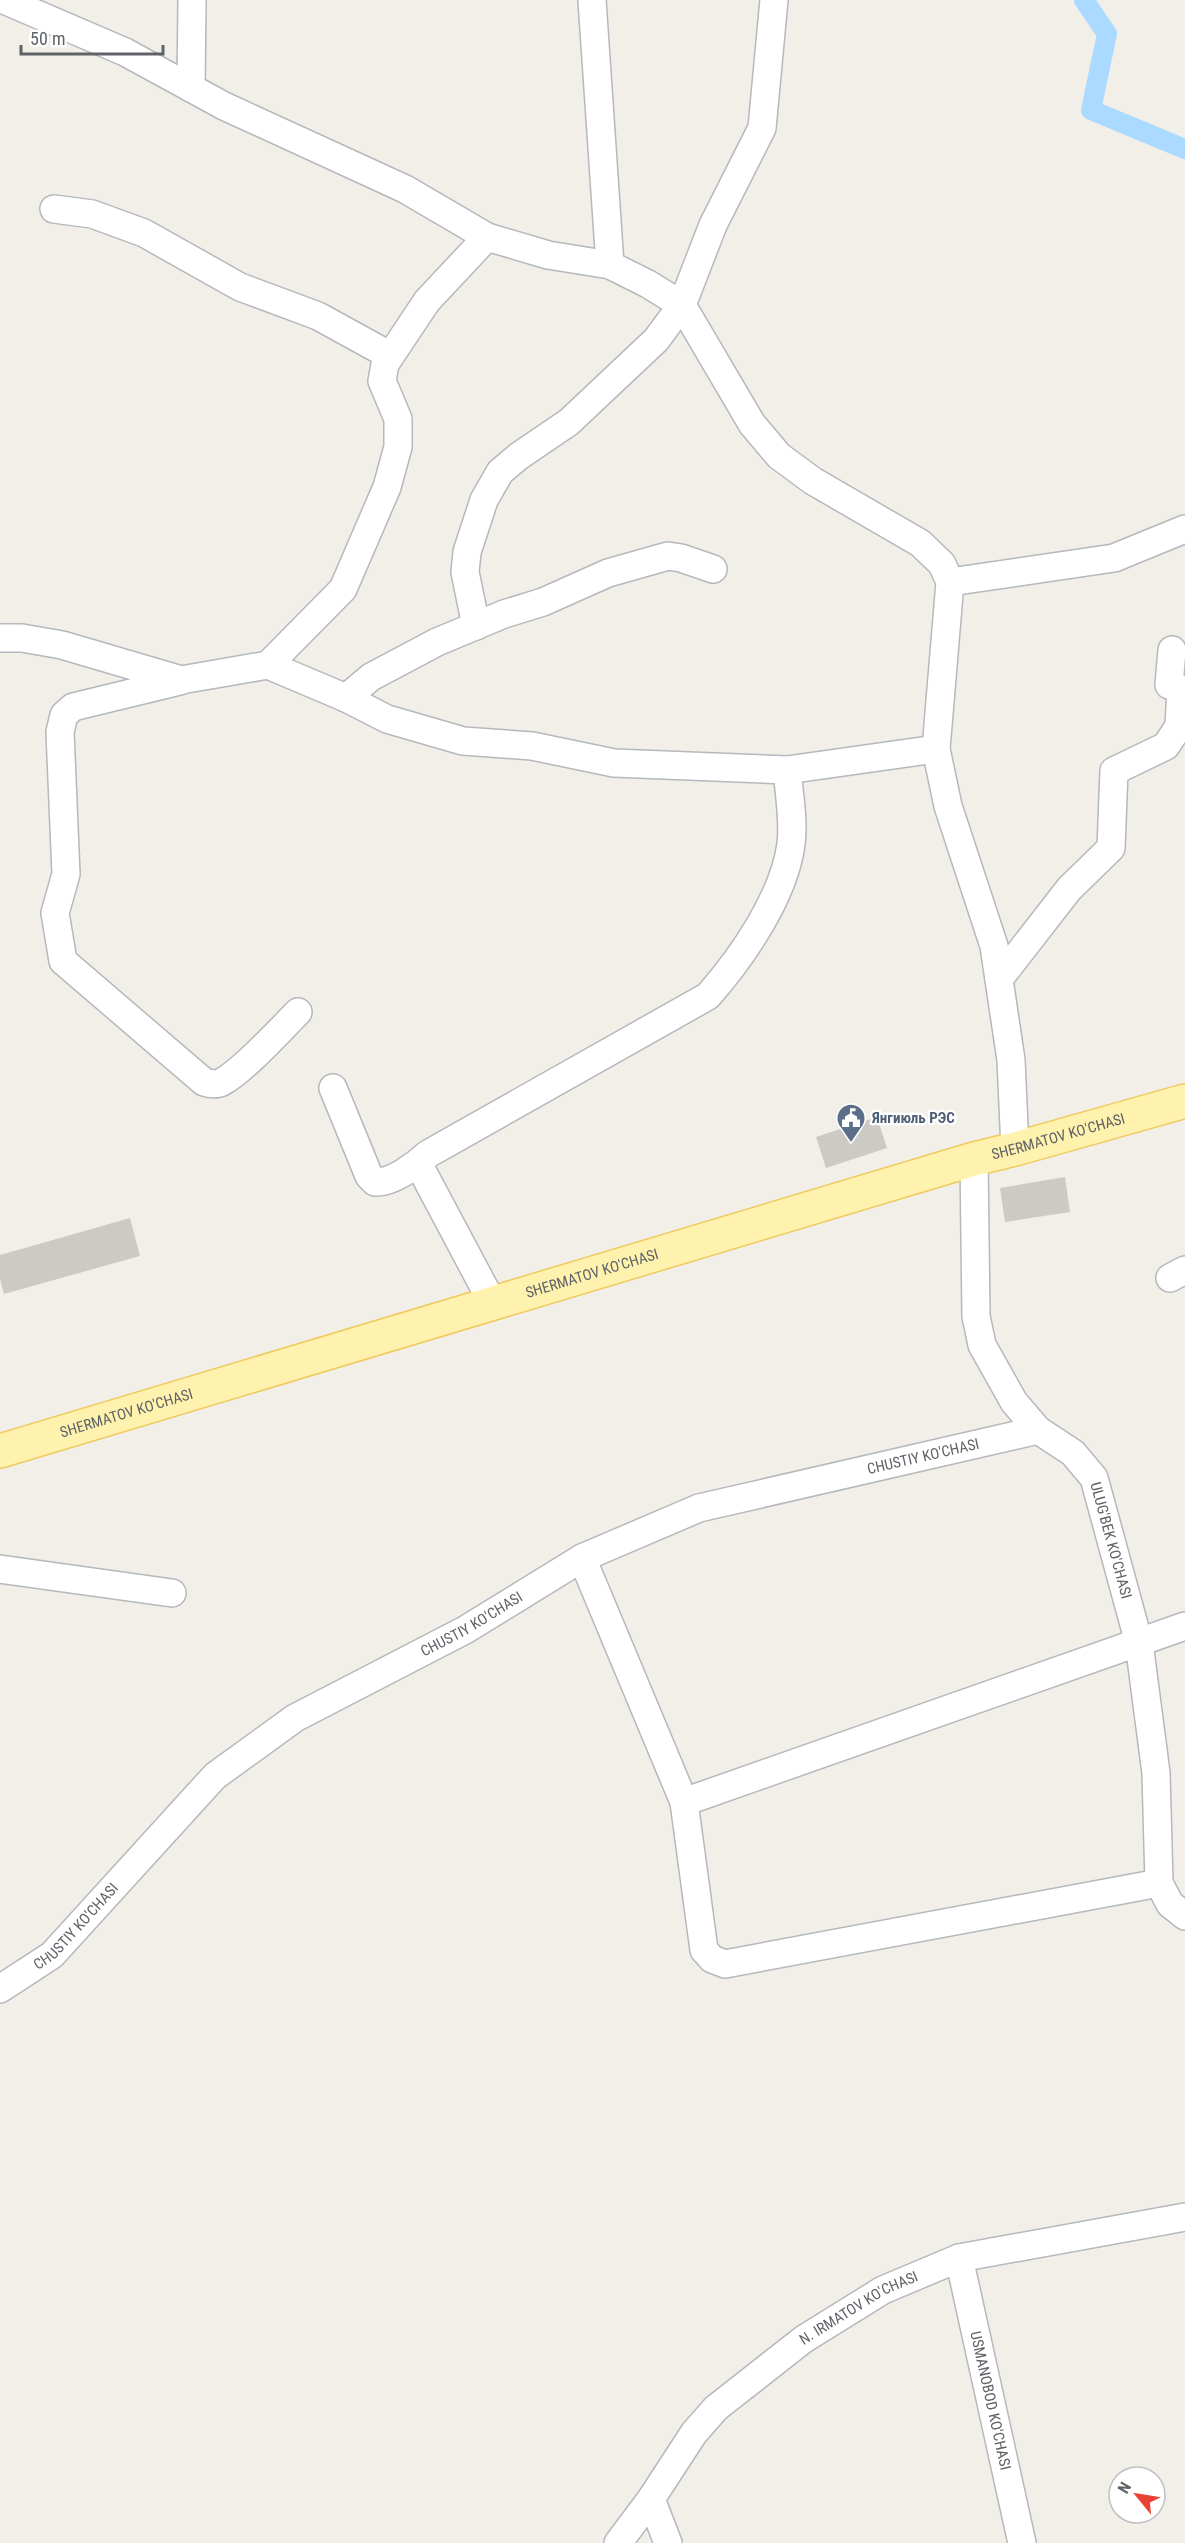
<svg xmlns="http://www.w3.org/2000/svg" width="1185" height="2543" font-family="'Roboto Condensed',sans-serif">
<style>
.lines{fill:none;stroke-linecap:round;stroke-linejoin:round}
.canal{stroke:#aadaff;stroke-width:20}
.building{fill:#cccac5}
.minor-casing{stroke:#b5b8bc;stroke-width:30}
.major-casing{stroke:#f2c960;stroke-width:36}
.minor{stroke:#fff;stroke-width:27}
.major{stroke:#fff2af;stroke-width:33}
.labels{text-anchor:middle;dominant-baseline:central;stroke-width:4.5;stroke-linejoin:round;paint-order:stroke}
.service-label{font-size:15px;font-weight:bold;fill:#4e5e75;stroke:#fff;text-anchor:start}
.street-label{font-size:15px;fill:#5f6368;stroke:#fff}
</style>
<rect width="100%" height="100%" fill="#f1efe8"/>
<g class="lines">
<path class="canal" d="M1084,0L1107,34L1091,110L1185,149"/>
</g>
<path class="building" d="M877,1117L887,1148L826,1168L816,1137Z
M1065,1177L1070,1212L1005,1222L1000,1188Z
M130,1218L140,1256L4,1294L0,1279V1255Z"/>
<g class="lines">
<g class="minor-casing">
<g id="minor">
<path d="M4,0L125,52L224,106L405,189L487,237L548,255L610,265L648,284L682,305L752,424L779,456L813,481L920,543L942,564L950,582L936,749L948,806L994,946L1011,1060L1015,1149"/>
<path d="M592,0L610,265"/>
<path d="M191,88L192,0"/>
<path d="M54,209L92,214L144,233L240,287L318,316L389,355"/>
<path d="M950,582L1114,558L1185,529"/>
<path d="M476,626L465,572L467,552L484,500L500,472L519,456L569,422L656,340L682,305L713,225L762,128L774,0"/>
<path d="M0,638H22L62,645L181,680L268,665L346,698L387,719L463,741L532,746L614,763L787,770L936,749"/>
<path d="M268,665L343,589L387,487L398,447V419L382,381L385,364L427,301L487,237"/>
<path d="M180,681L73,707L64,715L60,732L66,874L55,913L63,961L204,1082C210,1084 216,1085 222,1082C244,1070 279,1031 298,1012"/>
<path d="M346,698L371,677L437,642L504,614L543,602L608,573L668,556L681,558L713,569"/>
<path d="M999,979L1069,889L1111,848L1114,771L1166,746L1179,726L1181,689L1169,685L1172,650"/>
<path d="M333,1088L369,1176L375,1182C392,1183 415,1166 428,1154L708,996C742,957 784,897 791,844C794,820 789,793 787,770"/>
<path id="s1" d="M974,1159L976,1316L982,1345L1014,1402L1038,1430L1073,1453L1094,1478L1139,1643L1156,1773L1159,1883L1170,1904L1185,1916"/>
<path d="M418,1163L493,1304"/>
<path d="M1170,1278L1185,1270"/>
<path d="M582,1558L684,1802L704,1950L712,1959L725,1964L1159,1883"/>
<path d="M0,1569L172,1593"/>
<path d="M684,1802L1185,1626"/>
<path id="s2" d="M0,1989L52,1955L215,1776L295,1718L465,1630L582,1558L699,1508L1038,1430"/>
<path id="s3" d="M959,2258L1022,2543"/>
<path d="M651,2499L668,2543"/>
<path id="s4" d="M618,2543L651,2499L694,2433L716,2408L804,2339L883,2290L959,2258L1185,2217"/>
</g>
</g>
<g class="major-casing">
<g id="major">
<path id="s5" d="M0,1451L974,1159L1015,1149L1185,1101"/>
</g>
</g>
<use href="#minor" class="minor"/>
<use href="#major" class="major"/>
</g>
<defs>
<g id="civic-pin" transform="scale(1.5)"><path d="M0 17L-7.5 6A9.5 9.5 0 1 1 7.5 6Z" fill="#5c6f8a" stroke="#fff"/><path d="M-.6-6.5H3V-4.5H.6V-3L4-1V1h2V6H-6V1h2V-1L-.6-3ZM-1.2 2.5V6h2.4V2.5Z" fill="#fff"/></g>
</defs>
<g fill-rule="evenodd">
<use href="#civic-pin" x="851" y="1118"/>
</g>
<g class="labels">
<g class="service-label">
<text x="872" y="1118">Янгиюль РЭС</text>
</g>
<g class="street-label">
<text stroke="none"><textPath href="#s5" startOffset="1104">SHERMATOV KO'CHASI</textPath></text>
<text stroke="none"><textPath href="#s5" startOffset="618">SHERMATOV KO'CHASI</textPath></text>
<text stroke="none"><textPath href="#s5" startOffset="132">SHERMATOV KO'CHASI</textPath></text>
<text stroke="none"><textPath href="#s2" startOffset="1089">CHUSTIY KO'CHASI</textPath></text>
<text stroke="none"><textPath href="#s1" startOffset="428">ULUG'BEK KO'CHASI</textPath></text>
<text stroke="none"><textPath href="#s2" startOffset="603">CHUSTIY KO'CHASI</textPath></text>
<text stroke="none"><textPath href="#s2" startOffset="99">CHUSTIY KO'CHASI</textPath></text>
<text stroke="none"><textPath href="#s4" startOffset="342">N. IRMATOV KO'CHASI</textPath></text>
<text stroke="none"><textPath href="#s3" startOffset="146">USMANOBOD KO'CHASI</textPath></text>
</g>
</g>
<g transform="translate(1137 2495) rotate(300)"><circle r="28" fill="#ffffff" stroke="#bfc1c3" stroke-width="1.5"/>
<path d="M0-4.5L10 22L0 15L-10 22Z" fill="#ea4335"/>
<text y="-9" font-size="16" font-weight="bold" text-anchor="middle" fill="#5f6368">N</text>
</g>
<path d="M21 45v9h142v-9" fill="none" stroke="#5f6368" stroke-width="3"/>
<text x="30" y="45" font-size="18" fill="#5f6368" stroke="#ffffff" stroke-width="4.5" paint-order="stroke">50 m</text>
</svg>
